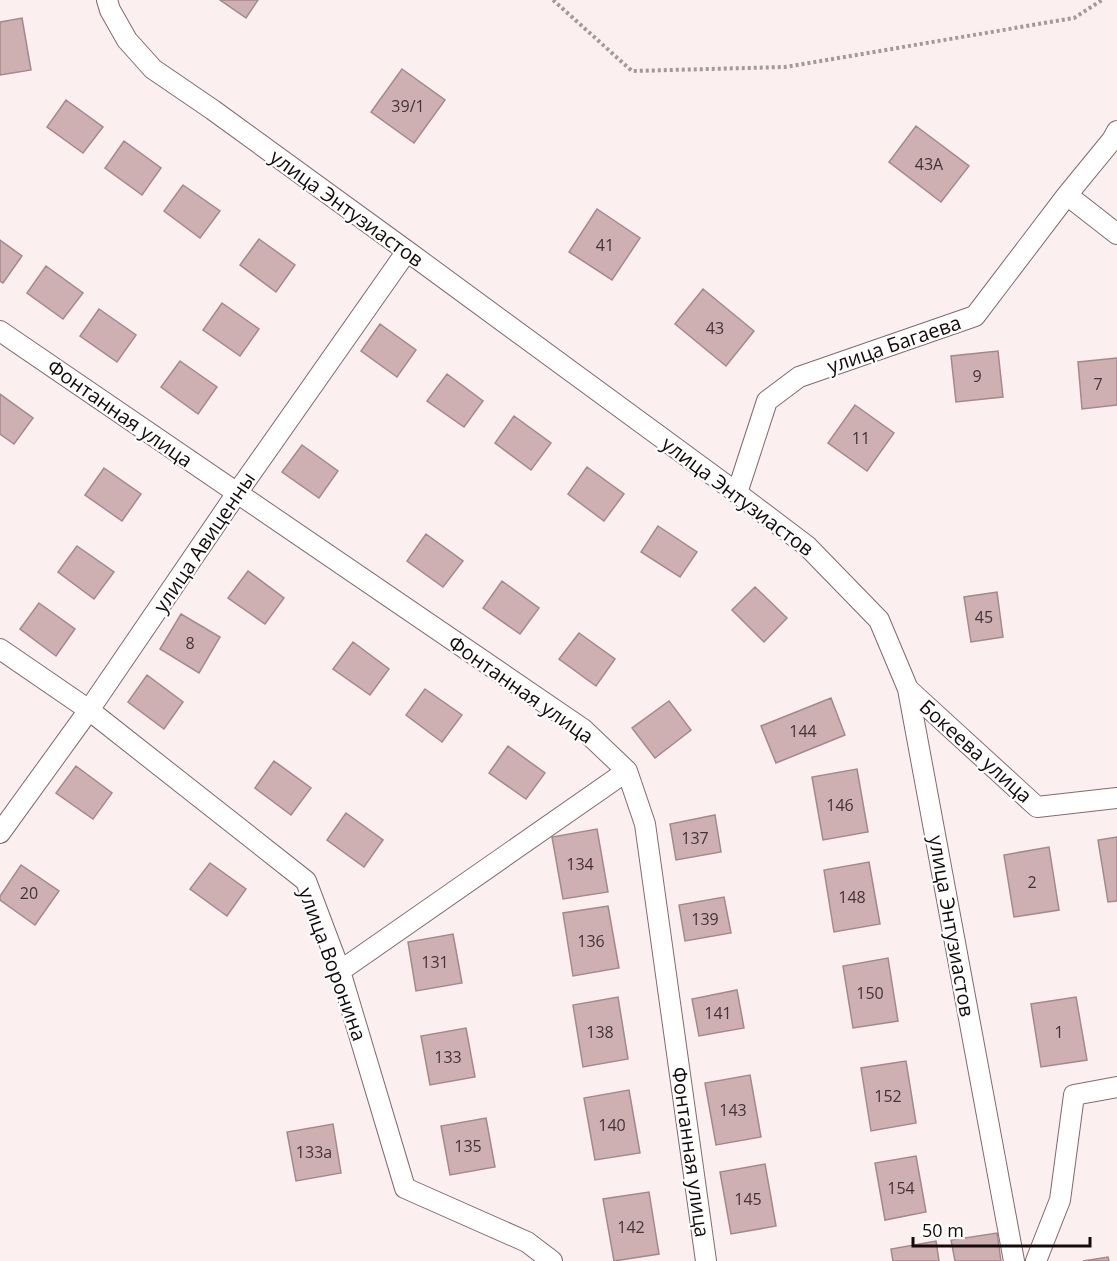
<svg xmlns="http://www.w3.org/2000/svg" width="1117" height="1261" font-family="'Open Sans',sans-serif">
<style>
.building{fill:#ceb0b2;stroke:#a5888a;stroke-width:1.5}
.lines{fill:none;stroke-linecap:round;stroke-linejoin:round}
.minor-casing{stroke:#84696c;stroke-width:22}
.path{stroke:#a49899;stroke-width:4;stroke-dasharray:3 3;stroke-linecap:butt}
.minor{stroke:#fff;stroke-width:20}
.labels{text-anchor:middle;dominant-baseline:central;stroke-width:4.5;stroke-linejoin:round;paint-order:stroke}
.number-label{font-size:16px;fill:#423435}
.street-label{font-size:20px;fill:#140a0b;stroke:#fff}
</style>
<rect width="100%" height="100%" fill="#fceff0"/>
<path class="building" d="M220,0H258L246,18Z
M22,18L31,70L0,75V22Z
M402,69L445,100L414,143L371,112Z
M66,100L103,127L83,153L47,127Z
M916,126L969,166L941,202L889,162Z
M124,141L161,168L142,195L105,168Z
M183,185L220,211L200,238L164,211Z
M597,209L640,238L612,280L569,252Z
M259,239L295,265L276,292L240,265Z
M0,240L22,256L3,283L0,281Z
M46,266L83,293L63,319L27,293Z
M703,289L754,331L726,366L675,324Z
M222,303L259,329L240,356L203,330Z
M99,309L136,335L117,362L80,336Z
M380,324L416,350L397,377L361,351Z
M998,351L1003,397L956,402L951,356Z
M1117,358V405L1082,409L1078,362Z
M180,361L217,387L198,414L161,387Z
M447,374L483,401L464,427L427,401Z
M0,394L33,418L14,444L0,434Z
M855,405L894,433L867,471L828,443Z
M514,416L551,443L531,470L495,443Z
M302,445L338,471L319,498L282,472Z
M587,467L624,494L604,521L568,494Z
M104,468L141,494L122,521L85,495Z
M658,526L697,552L680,577L641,552Z
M426,534L463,561L443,587L407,561Z
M77,546L114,572L94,599L58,572Z
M248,571L284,598L265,624L228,598Z
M502,581L539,608L520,634L483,608Z
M755,587L787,618L764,642L732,610Z
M997,592L1003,637L971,642L964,597Z
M39,603L75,629L56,656L20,629Z
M181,614L220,637L199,673L160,649Z
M579,633L615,659L596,686L559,659Z
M353,642L389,669L370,695L333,669Z
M147,675L183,702L164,729L128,702Z
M425,689L462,715L442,742L406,715Z
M831,698L845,735L776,763L761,726Z
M669,701L691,730L655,758L632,728Z
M508,746L545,773L526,799L489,773Z
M274,761L311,788L291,815L255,788Z
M76,766L112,793L93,819L56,793Z
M857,769L868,832L823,840L812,777Z
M346,813L383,840L364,867L327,840Z
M715,815L721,852L676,860L670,824Z
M597,829L608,892L563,899L552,837Z
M1117,837V901L1108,902L1098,840Z
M1049,847L1059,910L1014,917L1004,855Z
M869,862L880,924L834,932L824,870Z
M210,863L246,889L227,916L190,889Z
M21,865L59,891L35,925L0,900V896Z
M724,897L731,933L685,941L679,905Z
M608,906L619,968L573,976L563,913Z
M453,934L462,983L416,991L408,942Z
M888,958L898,1021L853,1028L843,966Z
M737,990L744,1028L699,1036L692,999Z
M618,997L628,1059L583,1067L573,1005Z
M1076,997L1087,1060L1041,1067L1031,1004Z
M466,1028L475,1077L430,1085L421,1036Z
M906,1061L916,1123L871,1131L861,1068Z
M750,1075L761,1137L716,1145L705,1083Z
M629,1090L640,1153L595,1160L584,1098Z
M486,1118L495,1167L450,1175L441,1126Z
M333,1124L341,1173L296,1181L287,1132Z
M916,1156L926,1212L885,1220L875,1163Z
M765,1164L776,1226L731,1234L720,1172Z
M649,1192L659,1254L614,1261L603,1199Z
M997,1233L1001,1261H955L951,1240Z
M936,1241L939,1261H893L891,1249Z
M1108,1257L1109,1261H1083Z"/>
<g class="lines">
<g class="minor-casing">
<path id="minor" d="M107,0L110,10L127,40L153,69L213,110L407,251L737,493L807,546L879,620L908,689L1014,1261
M1067,195L1117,234
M0,331L583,729L627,771L645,824L706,1261
M737,493L767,401L799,377L975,316L1067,195L1112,140L1117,131
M0,649L89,710L306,881L340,971L405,1188L527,1242L552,1261
M908,689L1037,807L1117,798
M0,833L89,710L237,493L407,251
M340,971L627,771
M1036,1261L1060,1200L1074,1095L1117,1087"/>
</g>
<path class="path" d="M553,0L632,71L785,67L1074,18L1102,0"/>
<use href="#minor" class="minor"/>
</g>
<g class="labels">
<g class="number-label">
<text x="408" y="106">39/1</text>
<text x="929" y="164">43А</text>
<text x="605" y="245">41</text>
<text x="715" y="328">43</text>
<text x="977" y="376">9</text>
<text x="1098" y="384">7</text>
<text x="861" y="438">11</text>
<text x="984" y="617">45</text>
<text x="190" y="643">8</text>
<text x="803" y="731">144</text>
<text x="840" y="805">146</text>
<text x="695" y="838">137</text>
<text x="580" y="864">134</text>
<text x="1032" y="882">2</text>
<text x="29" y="893">20</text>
<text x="852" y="897">148</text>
<text x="705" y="919">139</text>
<text x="591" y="941">136</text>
<text x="435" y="962">131</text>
<text x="870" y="993">150</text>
<text x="718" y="1013">141</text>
<text x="600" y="1032">138</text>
<text x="1059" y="1032">1</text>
<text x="448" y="1057">133</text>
<text x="888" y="1096">152</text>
<text x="733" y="1110">143</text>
<text x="612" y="1125">140</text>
<text x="468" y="1146">135</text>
<text x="314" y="1152">133а</text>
<text x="901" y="1188">154</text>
<text x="748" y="1199">145</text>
<text x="631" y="1227">142</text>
</g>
<g class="street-label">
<text transform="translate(347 208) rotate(36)">улица Энтузиастов</text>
<text transform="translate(894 344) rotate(-19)">улица Багаева</text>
<text transform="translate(120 413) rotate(35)">Фонтанная улица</text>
<text transform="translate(738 496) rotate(37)">улица Энтузиастов</text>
<text transform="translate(204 542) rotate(-56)">улица Авиценны</text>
<text transform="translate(521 689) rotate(35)">Фонтанная улица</text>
<text transform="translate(976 751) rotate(42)">Бокеева улица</text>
<text transform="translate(952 926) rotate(80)">улица Энтузиастов</text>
<text transform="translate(333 964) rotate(70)">улица Воронина</text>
<text transform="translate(691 1152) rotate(82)">Фонтанная улица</text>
</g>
</g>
<path d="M913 1237v9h177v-9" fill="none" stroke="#140a0b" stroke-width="3"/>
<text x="922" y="1237" font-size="18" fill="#140a0b" stroke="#ffffff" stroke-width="4.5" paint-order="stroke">50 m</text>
</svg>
